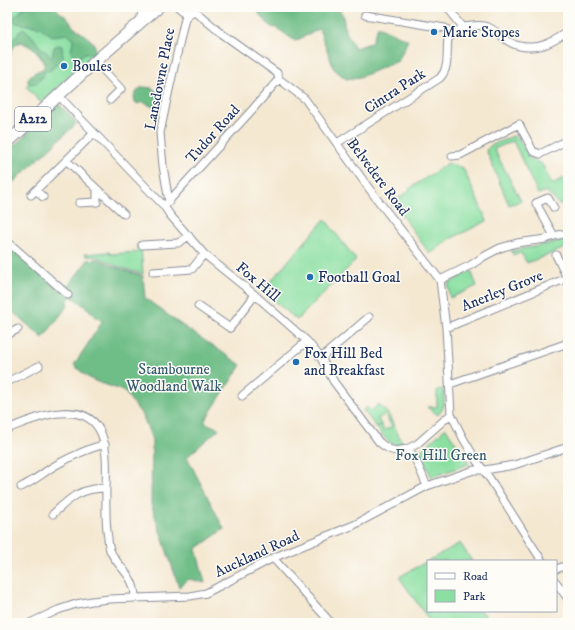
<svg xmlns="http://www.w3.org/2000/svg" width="575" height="630" font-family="'IM FELL DW Pica',serif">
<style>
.green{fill:#8adfa1;stroke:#528780;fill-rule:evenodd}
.forest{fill:#6fbe87;stroke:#457672}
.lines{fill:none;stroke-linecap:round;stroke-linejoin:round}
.street-casing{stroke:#888c98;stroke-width:9}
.primary-casing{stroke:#888c98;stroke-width:13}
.street{stroke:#fff;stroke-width:7}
.primary{stroke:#fff;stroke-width:11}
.poi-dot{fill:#1f6fb2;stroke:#fdfcf7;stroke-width:1.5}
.labels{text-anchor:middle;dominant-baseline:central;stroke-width:3;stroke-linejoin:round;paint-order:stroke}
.shield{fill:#fdfcf7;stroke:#5f6c8c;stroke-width:1}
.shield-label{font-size:14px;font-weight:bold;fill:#1b2f5e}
.poi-label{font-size:15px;fill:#1b2f5e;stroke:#fdfcf7;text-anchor:start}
.street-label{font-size:15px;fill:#1b2f5e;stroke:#fdfcf7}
.park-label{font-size:15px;fill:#375b6f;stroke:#fdfcf7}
</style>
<rect width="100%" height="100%" fill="#fdfcf7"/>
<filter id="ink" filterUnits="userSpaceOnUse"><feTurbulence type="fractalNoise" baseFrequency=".025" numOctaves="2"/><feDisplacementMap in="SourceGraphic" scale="8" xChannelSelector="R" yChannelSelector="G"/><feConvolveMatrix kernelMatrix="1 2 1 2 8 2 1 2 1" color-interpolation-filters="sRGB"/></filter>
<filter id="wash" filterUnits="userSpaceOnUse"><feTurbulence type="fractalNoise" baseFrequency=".012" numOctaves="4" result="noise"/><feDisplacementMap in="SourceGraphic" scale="16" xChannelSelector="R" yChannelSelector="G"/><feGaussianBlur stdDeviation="0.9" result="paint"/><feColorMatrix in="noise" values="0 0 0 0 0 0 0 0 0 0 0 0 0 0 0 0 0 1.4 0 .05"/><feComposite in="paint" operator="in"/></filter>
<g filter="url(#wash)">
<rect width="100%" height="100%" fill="#f4e8d1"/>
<path class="green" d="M7,7H54L94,53L41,103L26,86L47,66L24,36L10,46L7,56Z
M513,136L518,138L530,158L542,164L552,184L568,176V201L559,205L546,191L538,194L513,141L494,149L521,201L509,205L486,150L490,146Z
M448,163L463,168L487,221L450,239L430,254L400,213L391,204L410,190L409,189Z
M325,219L356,260L297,320L262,291Z
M568,238V247L527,263L521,253L513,255L511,251L554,243Z
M137,245L141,246L143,274L117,266L98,257L86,256L85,254L109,252L110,254L138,252Z
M471,271L477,286L450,298L448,286L449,283Z
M444,389C444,400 446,407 438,415L427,407H437V390Z
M379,404L388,414L403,444C390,448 384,437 377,428L380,425L376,427L363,410L367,407L371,411ZM385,414L392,427L384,430L378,419Z
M446,428L469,464L432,477L419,452Z
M460,543L472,561H428V611H482L491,623H431L399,577Z"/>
<path class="forest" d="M25,7H55C58,12 63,14 67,18C70,21 71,25 75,28C83,35 95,39 96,51L90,55L85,53L78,58C67,54 73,48 73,39L67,34L52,36L40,27L16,23L13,19L15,16Z
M261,7H268L270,9L271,7H337L343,15L345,30L355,48L371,43L378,26L408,40L398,61L360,77L346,79L334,69L319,29L295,41L277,28L271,27L259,14Z
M24,28L32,36L40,47L52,57L54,47L58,45L62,46L63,57L51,70L45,71C42,79 37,86 28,83V78L32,74L44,68C47,57 31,46 21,42C9,46 14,53 7,60V43L13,39L22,29Z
M142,87L152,88L162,96L159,107H153L143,102L138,104L135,102L134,96L138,90Z
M59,104L77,123L7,188V152Z
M7,245L63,292L88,260L98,259L115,267L143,276L145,298L180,324L241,365L204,422L219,429L187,457L224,529L196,549L205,583L189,579L179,587L151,504L152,440L143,416L124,391L95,381L86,376L74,365L102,322L98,318H97C92,311 79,302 71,296L67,301L68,305L43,338L7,307Z"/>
</g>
<g filter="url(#ink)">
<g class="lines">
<g class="street-casing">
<path id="street" d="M178,7L183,11L191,13
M190,7L221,33L277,73L279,79L305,99L373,194L440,280L446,328L451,414L463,438L476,460L490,479L542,561
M447,7L463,27
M365,15L445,28L453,34
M96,62L121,89L110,100
M59,96L164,206L170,215L204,254L255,295L307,341L321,358L334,382L379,442C390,451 393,452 407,449L414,456L427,486
M337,143L440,78C450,67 446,53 448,39C451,35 455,32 460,29C464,27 467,26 472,26C495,22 498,39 516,45C519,46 524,47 528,47C544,48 555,40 568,32
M452,156L460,155L519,124L533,151L540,154L568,140
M67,161L124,214
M36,190L43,197
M31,195L94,133
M169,202L163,166L160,133L167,99L185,18L193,10
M79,203L97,202V189
M167,203L252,110L279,79
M554,236L536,203L548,198L554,208
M7,241L68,295
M142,245L178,243L189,236
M556,255L568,280
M153,272L192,269L204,254
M440,280L471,265L483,257L500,248L517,243L546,239L554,236L568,233
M198,306L230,328L255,295
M446,328L567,278
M7,335L18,329
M321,358L369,317
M7,382L39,366
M450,384L568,343
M242,396L307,341
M7,429C23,423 43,414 60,413C110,408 107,454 106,489C106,506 105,522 108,538C108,542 109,546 110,550C117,568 135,574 135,598
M407,449L417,444L451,414
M21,487C34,481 44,472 56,465C72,456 87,449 105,444
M53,514C71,497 81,488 106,488
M273,558L331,623
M556,569L568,565
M556,582L568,599
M30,623L58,610L76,604L92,601L109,599L190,596L206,593L275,557L354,525L427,486L474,470H485L514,465L568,447"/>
</g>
<g class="primary-casing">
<path id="primary" d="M142,21L145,7
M7,143L99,58L158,7"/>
</g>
<use href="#street" class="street"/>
<use href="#primary" class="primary"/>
</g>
</g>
<g class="poi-dot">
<circle cx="434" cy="32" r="4"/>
<circle cx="64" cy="66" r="4"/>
<circle cx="310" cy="277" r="4"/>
<circle cx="296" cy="362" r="4"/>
</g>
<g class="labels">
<rect class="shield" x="15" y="107" width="36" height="24" rx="3"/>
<g class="shield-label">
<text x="33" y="119">A212</text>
</g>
<g class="poi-label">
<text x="442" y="32">Marie Stopes</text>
<text x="72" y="66">Boules</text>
<text x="318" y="277">Football Goal</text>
<text x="304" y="353">Fox Hill Bed<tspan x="304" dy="17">and Breakfast</tspan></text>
</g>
<g class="street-label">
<text transform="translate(160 79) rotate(-79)">Lansdowne Place</text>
<text transform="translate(395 91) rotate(-33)">Cintra Park</text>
<text transform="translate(213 134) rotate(-48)">Tudor Road</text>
<text transform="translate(378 177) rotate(53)">Belvedere Road</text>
<text transform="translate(258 282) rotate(40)">Fox Hill</text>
<text transform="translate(502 291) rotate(-22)">Anerley Grove</text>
<text transform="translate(257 554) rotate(-25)">Auckland Road</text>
</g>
<g class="park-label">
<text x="174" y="369">Stambourne<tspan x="174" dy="17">Woodland Walk</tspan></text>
<text x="441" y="455">Fox Hill Green</text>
</g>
</g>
<rect width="575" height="630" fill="none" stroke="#fdfcf7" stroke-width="24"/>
<rect x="427" y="560" width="130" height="52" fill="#fdfcf7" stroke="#a3aaba"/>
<rect x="435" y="573" width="20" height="6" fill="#ffffff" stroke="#a3aaba"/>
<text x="463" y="580" font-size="12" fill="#1b2f5e">Road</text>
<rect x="435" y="590" width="20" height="12" fill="#8adfa1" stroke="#a3aaba"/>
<text x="463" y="600" font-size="12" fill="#1b2f5e">Park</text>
</svg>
